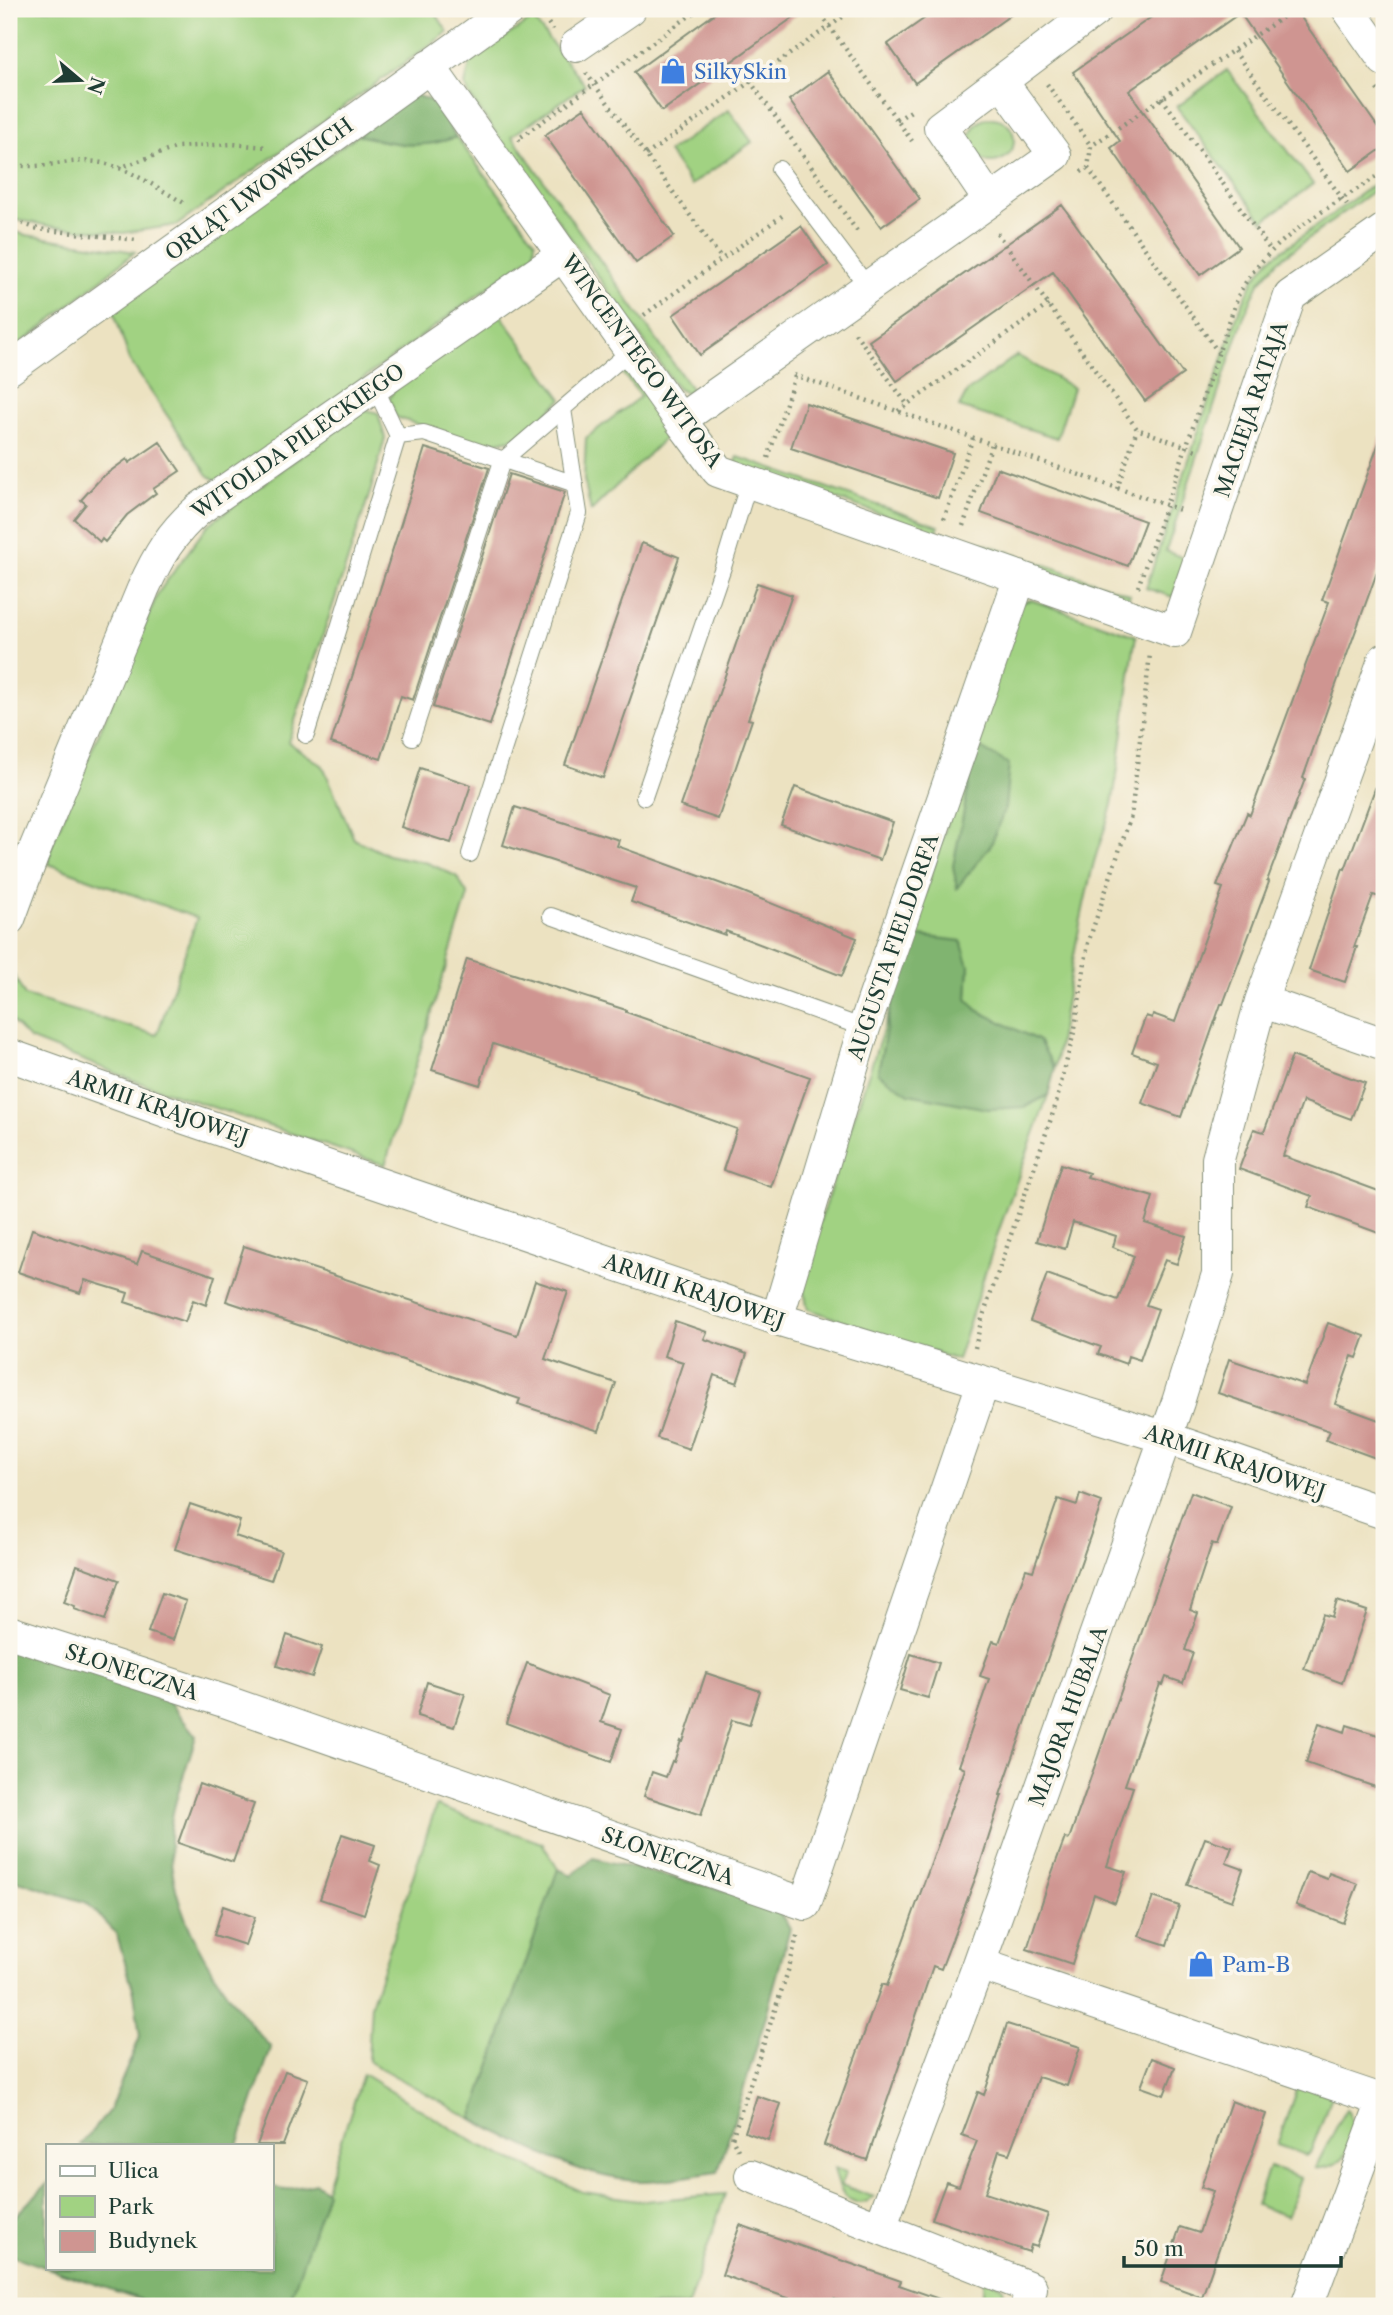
<svg xmlns="http://www.w3.org/2000/svg" width="1393" height="2315" font-family="'Libre Caslon Text',serif">
<style>
.green{fill:#a1d282;stroke:#60885b;stroke-width:2;fill-rule:evenodd}
.forest{fill:#80b470;stroke:#507852;stroke-width:2}
.building{fill:#cf9591}
.lines{fill:none;stroke-linecap:round;stroke-linejoin:round}
.service-casing{stroke:#86907a;stroke-width:18}
.minor-casing{stroke:#86907a;stroke-width:34}
.path{stroke:#86907a;stroke-width:4.5;stroke-dasharray:2 5;stroke-linecap:butt}
.service{stroke:#fff;stroke-width:16}
.minor{stroke:#fff;stroke-width:32}
.labels{text-anchor:middle;dominant-baseline:central;stroke-width:7;stroke-linejoin:round;paint-order:stroke}
.shop-label{font-size:21px;fill:#366cbe;stroke:#fbf7ec;text-anchor:start}
.street-label{font-size:21px;fill:#1f3d34;stroke:#fbf7ec}
</style>
<rect width="100%" height="100%" fill="#fbf7ec"/>
<filter id="ink" filterUnits="userSpaceOnUse"><feTurbulence type="fractalNoise" baseFrequency=".0143" numOctaves="2"/><feDisplacementMap in="SourceGraphic" scale="14" xChannelSelector="R" yChannelSelector="G"/><feConvolveMatrix kernelMatrix="1 2 1 2 8 2 1 2 1" color-interpolation-filters="sRGB"/></filter>
<filter id="wash" filterUnits="userSpaceOnUse"><feTurbulence type="fractalNoise" baseFrequency=".00686" numOctaves="4" result="noise"/><feDisplacementMap in="SourceGraphic" scale="28" xChannelSelector="R" yChannelSelector="G"/><feGaussianBlur stdDeviation="1.57" result="paint"/><feColorMatrix in="noise" values="0 0 0 0 0 0 0 0 0 0 0 0 0 0 0 0 0 1.4 0 .05"/><feComposite in="paint" operator="in"/></filter>
<g filter="url(#wash)">
<rect width="100%" height="100%" fill="#ece2c1"/>
<path class="green" d="M9,9H443L436,14L448,32L177,225L123,233L55,227L9,218Z
M533,19L585,85L512,136L692,390L686,393L678,389L469,95L465,85L471,59Z
M1227,70L1313,184L1263,221L1177,107Z
M729,110L752,142L691,185L668,152Z
M970 140a22 22 0 1 1 44 0a22 22 0 1 1-44 0Z
M358,135C393,144 421,150 456,137L535,241L534,254L220,483L208,475L130,361L112,306Z
M1384,177V183L1278,261L1259,283L1244,316L1166,551L1186,559L1173,597L1146,588L1238,313L1254,279L1270,259Z
M9,230L26,235L135,252L34,334L9,350Z
M498,311L562,399L521,437L478,446L396,417L389,399L399,380Z
M1017,355L1073,388L1057,438L959,407L967,392Z
M626,368L672,431L591,511L584,480L586,438L641,396L622,373Z
M364,409L378,413L385,438L371,489L288,742L323,766L354,839L388,855L428,863L456,876L468,895L385,1165L141,1083L29,1039L9,1018L10,968L25,996L157,1035L197,918L49,864L51,846L158,593L208,525Z
M738,457L939,526L936,533L735,464Z
M965,537L1130,594L1128,600L963,543Z
M1031,600L1136,636C1126,692 1123,748 1112,804C1107,826 1097,848 1092,870C1076,935 1065,1003 1055,1069L1039,1041L977,1010L967,999L969,966L912,935L1016,604ZM971,750L991,845L957,887Z
M890,1009L878,1073L1025,1107L1048,1095L999,1230L957,1360L808,1309L801,1278Z
M436,1806L542,1843L558,1869L472,2119L368,2061L371,2005Z
M363,2074L477,2144L583,2192L645,2201L725,2194L688,2306H288Z
M1298,2085L1332,2096L1310,2153L1305,2155L1277,2145Z
M1346,2109C1364,2133 1347,2171 1315,2168Z
M1269,2167L1301,2178L1287,2216L1256,2205Z
M834,2168L846,2172L841,2185L874,2197C849,2215 838,2189 834,2168Z
M985,2276L1003,2288L1006,2306H983C984,2295 981,2287 985,2276Z"/>
<path class="forest" d="M410,93L434,102L456,137C421,150 393,144 358,135Z
M977,746L1009,764L1005,808L991,845L957,888L953,866L969,785L971,749Z
M912,935L961,941L969,966L967,999L977,1010L1039,1041L1055,1069L1048,1095L1025,1107L988,1109L909,1094L878,1073L890,1009Z
M9,1641L159,1690L196,1736C189,1761 174,1799 171,1824C162,1908 217,1987 271,2048L238,2145H80L109,2111L140,2037L134,1992L116,1933L87,1903L9,1878Z
M593,1858L772,1902L790,1928L764,2023L718,2172C693,2175 662,2182 637,2181C581,2178 520,2144 472,2119L558,1869L572,1875Z
M316,2183L327,2192L288,2306H160L47,2268H271V2187L285,2190Z
M47,2184V2268L9,2255V2222Z"/>
<g id="blocks">
<path class="building" d="M721,9H805L662,111L634,72Z
M938,9H1019L915,83L888,44Z
M1163,9H1295L1384,136V147L1350,171L1240,13L1129,91L1239,247L1200,275L1111,148L1120,141L1073,72Z
M828,71L920,199L881,227L789,100Z
M584,108L674,236L636,263L545,135Z
M1062,205L1183,374L1145,401L1053,272L897,381L869,341Z
M801,226L828,265L700,355L673,315Z
M806,403L953,453L938,498L791,448Z
M1381,437L1384,438V553L1329,704L1303,778L1305,779L1267,881L1269,882L1223,1004H1221L1181,1117L1142,1103L1157,1062L1132,1053L1146,1016L1152,1018L1153,1014L1175,1022L1223,888L1217,886L1247,813L1250,815L1329,602L1322,600Z
M160,442L180,471L153,489L156,493L127,515L105,542L102,539L100,542L74,519L86,504L81,500L101,478L127,459L129,463Z
M425,448L489,468L413,700L401,696L381,759L331,743Z
M997,468L1145,521L1128,566L981,513Z
M509,474L565,492L490,725L433,707Z
M642,543L679,557L603,778L565,765Z
M757,583L792,595L748,719L752,720L718,819L680,806Z
M420,768L471,785L451,843L401,827Z
M1382,770H1384V883L1380,897L1373,895L1354,947H1357L1345,982L1309,970L1343,868L1345,869Z
M795,787L893,822L880,860L781,825Z
M515,807L619,840L617,846L741,891L857,938L842,976L726,931L725,935L631,902L636,888L503,845Z
M467,959L626,1010V1012L810,1077L771,1187L723,1170L737,1129L636,1093L637,1091L493,1044L480,1085L432,1070Z
M1292,1056L1365,1083L1351,1119L1303,1101L1283,1156L1384,1193V1235L1308,1207L1312,1196L1239,1169L1254,1129L1264,1132Z
M1061,1164L1089,1173L1087,1177L1153,1197L1145,1223L1186,1236L1177,1264L1165,1260L1146,1305L1158,1309L1140,1360L1128,1356L1126,1364L1098,1354L1101,1347L1030,1321L1047,1274L1118,1300L1134,1256L1113,1247L1116,1236L1073,1222L1065,1249L1037,1241Z
M32,1229L137,1264L142,1251L215,1276L206,1305L193,1300L185,1322L125,1302L128,1293L85,1280L80,1293L18,1272Z
M244,1246L517,1335L535,1281L568,1292L545,1359L616,1383L599,1431L518,1404L520,1399L226,1301Z
M675,1321L707,1332L704,1339L747,1354L737,1383L714,1375L689,1449L657,1438L683,1362L664,1356Z
M1328,1323L1365,1336L1357,1358L1352,1356L1335,1404L1384,1422V1461L1326,1440L1330,1431L1218,1393L1229,1359L1305,1385Z
M1191,1492L1231,1507L1217,1545L1212,1543L1190,1610L1198,1613L1185,1650L1193,1653L1183,1683L1166,1677L1163,1685L1160,1684L1125,1785L1133,1787L1107,1866L1126,1872L1115,1903L1094,1894L1072,1964L1027,1949L1050,1878L1065,1838L1069,1839Z
M1080,1494L1102,1502L1000,1795H1002L977,1874L941,1969L933,1966L867,2160L824,2145L882,1984L887,1986L965,1769L959,1766L989,1679L980,1676L993,1641L999,1643L1026,1569L1033,1571L1058,1499L1077,1505Z
M190,1504L240,1521L235,1536L281,1551L271,1580L175,1549Z
M77,1565L119,1580L105,1620L74,1609L75,1606L64,1602Z
M162,1593L186,1601L173,1640L148,1632Z
M1337,1601L1367,1611L1342,1683L1304,1669L1323,1614L1332,1617Z
M287,1635L322,1647L312,1677L277,1666Z
M911,1654L939,1663L928,1698L900,1690Z
M527,1663L610,1695L601,1722L622,1729L611,1762L506,1723Z
M706,1673L760,1691L749,1725L732,1720L701,1815L644,1796L652,1772L666,1777L672,1761L674,1762L681,1741L683,1742Z
M427,1682L465,1694L454,1727L417,1716Z
M1319,1723L1345,1732L1347,1725L1384,1737V1790L1306,1763Z
M199,1784L254,1804L233,1862L178,1843Z
M342,1834L375,1845L370,1861L380,1865L364,1914L320,1899Z
M1205,1838L1232,1847L1226,1863L1243,1869L1232,1901L1187,1885Z
M1308,1872L1327,1879L1329,1873L1358,1884L1343,1923L1296,1905Z
M1153,1897L1179,1906L1167,1945L1139,1936Z
M223,1906L255,1917L245,1945L214,1935Z
M1007,2024L1080,2047L1067,2086L1038,2077L1009,2154L999,2151L985,2193L1048,2214L1037,2247L1031,2245L1029,2252L932,2219L946,2182L959,2186L977,2141L962,2135L978,2092L984,2095Z
M1152,2058L1175,2067L1164,2095L1141,2087Z
M285,2071L308,2079L283,2145H257Z
M757,2096L781,2104L768,2140L745,2132Z
M1231,2101L1266,2114L1202,2297L1161,2282L1180,2227L1199,2233L1213,2191L1201,2187Z
M740,2225L901,2281L899,2285L951,2303L950,2306H853L834,2299L832,2306H811L722,2275Z"/>
</g>
</g>
<g filter="url(#ink)">
<use href="#blocks" fill-opacity="0" stroke="#86907a" stroke-width="2"/>
<g class="lines">
<g class="service-casing">
<path id="service" d="M779,169L868,287
M398,436L424,433L575,484
M306,735L398,436L374,385
M412,737L502,461L630,351
M644,797L724,564L749,482
M470,854L579,513L563,409
M551,916L864,1028"/>
</g>
<g class="minor-casing">
<path id="minor" d="M1348,9L1384,60
M576,46L630,9
M429,66L680,420L718,471L1175,632L1290,296L1384,230
M990,201L940,127L1097,9
M9,369L510,9
M680,420L1055,155L1001,81
M9,919L33,854L143,589C158,556 171,533 199,509L563,255
M1261,1001L1384,1044
M9,1055L185,1118L777,1319L1167,1438L1384,1513
M777,1319L864,1028L1020,577
M9,1632L227,1702L805,1904L983,1383
M979,1964L1384,2101
M751,2176L880,2228L979,1964L1178,1402L1218,1274V1159L1261,1001L1384,660
M880,2228L1031,2288L1027,2306
M1307,2306L1384,2099"/>
</g>
<path class="path" d="M817,9L912,141
M540,12L553,30
M1234,51L1350,209
M586,73L722,259
M750,81L857,231
M1047,84L1091,146
M1377,89L1384,99
M1162,98L1271,251
M897,120L914,109
M520,141L518,139L699,9
M646,155L854,9
M9,163C37,172 67,158 96,162C125,165 160,190 186,204
M119,168L178,147L232,144L267,147
M1088,168L1218,352
M1081,172L1088,168L1091,146L1295,9
M9,219L38,229L136,240
M997,233L1137,429L1199,451
M644,315L786,213
M855,333L907,404
M794,375L1180,510
M898,411L1048,305
M768,458L795,376
M1117,489L1137,429
M944,519L973,438
M963,526L992,444
M1138,587L1238,296C1266,239 1333,206 1384,172
M975,1348L981,1322L1055,1107L1075,1028L1088,943L1131,816L1150,654
M738,2150L732,2138L789,1968L798,1932"/>
<use href="#service" class="service"/>
<use href="#minor" class="minor"/>
</g>
</g>
<defs>
<g id="shop-bare" transform="scale(2.1)"><path d="M-5-2.5h2.3a2.7 3.5 0 0 1 5.4 0H5L5.5 6h-11ZM-1.5-2.5h3a1.5 2.3 0 0 0-3 0Z" fill="#3f7fe0" stroke="#fbf7ec" stroke-width="2.5" paint-order="stroke"/></g>
</defs>
<g fill-rule="evenodd">
<use href="#shop-bare" x="673" y="71"/>
<use href="#shop-bare" x="1201" y="1964"/>
</g>
<g class="labels">
<g class="shop-label">
<text x="694" y="71">SilkySkin</text>
<text x="1222" y="1964">Pam-B</text>
</g>
<g class="street-label">
<text transform="translate(259 189) rotate(-36)">ORLĄT LWOWSKICH</text>
<text transform="translate(642 361) rotate(54)">WINCENTEGO WITOSA</text>
<text transform="translate(1251 409) rotate(-71)">MACIEJA RATAJA</text>
<text transform="translate(298 441) rotate(-35)">WITOLDA PILECKIEGO</text>
<text transform="translate(893 947) rotate(-71)">AUGUSTA FIELDORFA</text>
<text transform="translate(158 1107) rotate(19)">ARMII KRAJOWEJ</text>
<text transform="translate(694 1291) rotate(19)">ARMII KRAJOWEJ</text>
<text transform="translate(1235 1462) rotate(19)">ARMII KRAJOWEJ</text>
<text transform="translate(132 1672) rotate(18)">SŁONECZNA</text>
<text transform="translate(1068 1716) rotate(-70)">MAJORA HUBALA</text>
<text transform="translate(668 1856) rotate(19)">SŁONECZNA</text>
</g>
</g>
<rect width="1393" height="2315" fill="none" stroke="#fbf7ec" stroke-width="35"/>
<rect x="46" y="2144" width="228" height="126" fill="#fbf7ec" stroke="#a3ada2" stroke-width="2"/>
<rect x="60" y="2166" width="35" height="10" fill="#ffffff" stroke="#a3ada2" stroke-width="2"/>
<text x="108" y="2178" font-size="21" fill="#1f3d34">Ulica</text>
<rect x="60" y="2196" width="35" height="21" fill="#a1d282" stroke="#a3ada2" stroke-width="2"/>
<text x="108" y="2214" font-size="21" fill="#1f3d34">Park</text>
<rect x="60" y="2231" width="35" height="21" fill="#cf9591" stroke="#a3ada2" stroke-width="2"/>
<text x="108" y="2248" font-size="21" fill="#1f3d34">Budynek</text>
<g transform="translate(80 80) rotate(109)" stroke="#fbf7ec" stroke-width="5" paint-order="stroke">
<path d="M0-5L12 26L0 18L-12 26Z" fill="#1f3d34"/>
<text y="-10" font-size="19" font-weight="bold" text-anchor="middle" fill="#1f3d34">N</text>
</g>
<path d="M1124 2256v10h217v-10" fill="none" stroke="#1f3d34" stroke-width="3.5"/>
<text x="1134" y="2256" font-size="21" fill="#1f3d34" stroke="#fbf7ec" stroke-width="5" paint-order="stroke">50 m</text>
</svg>
